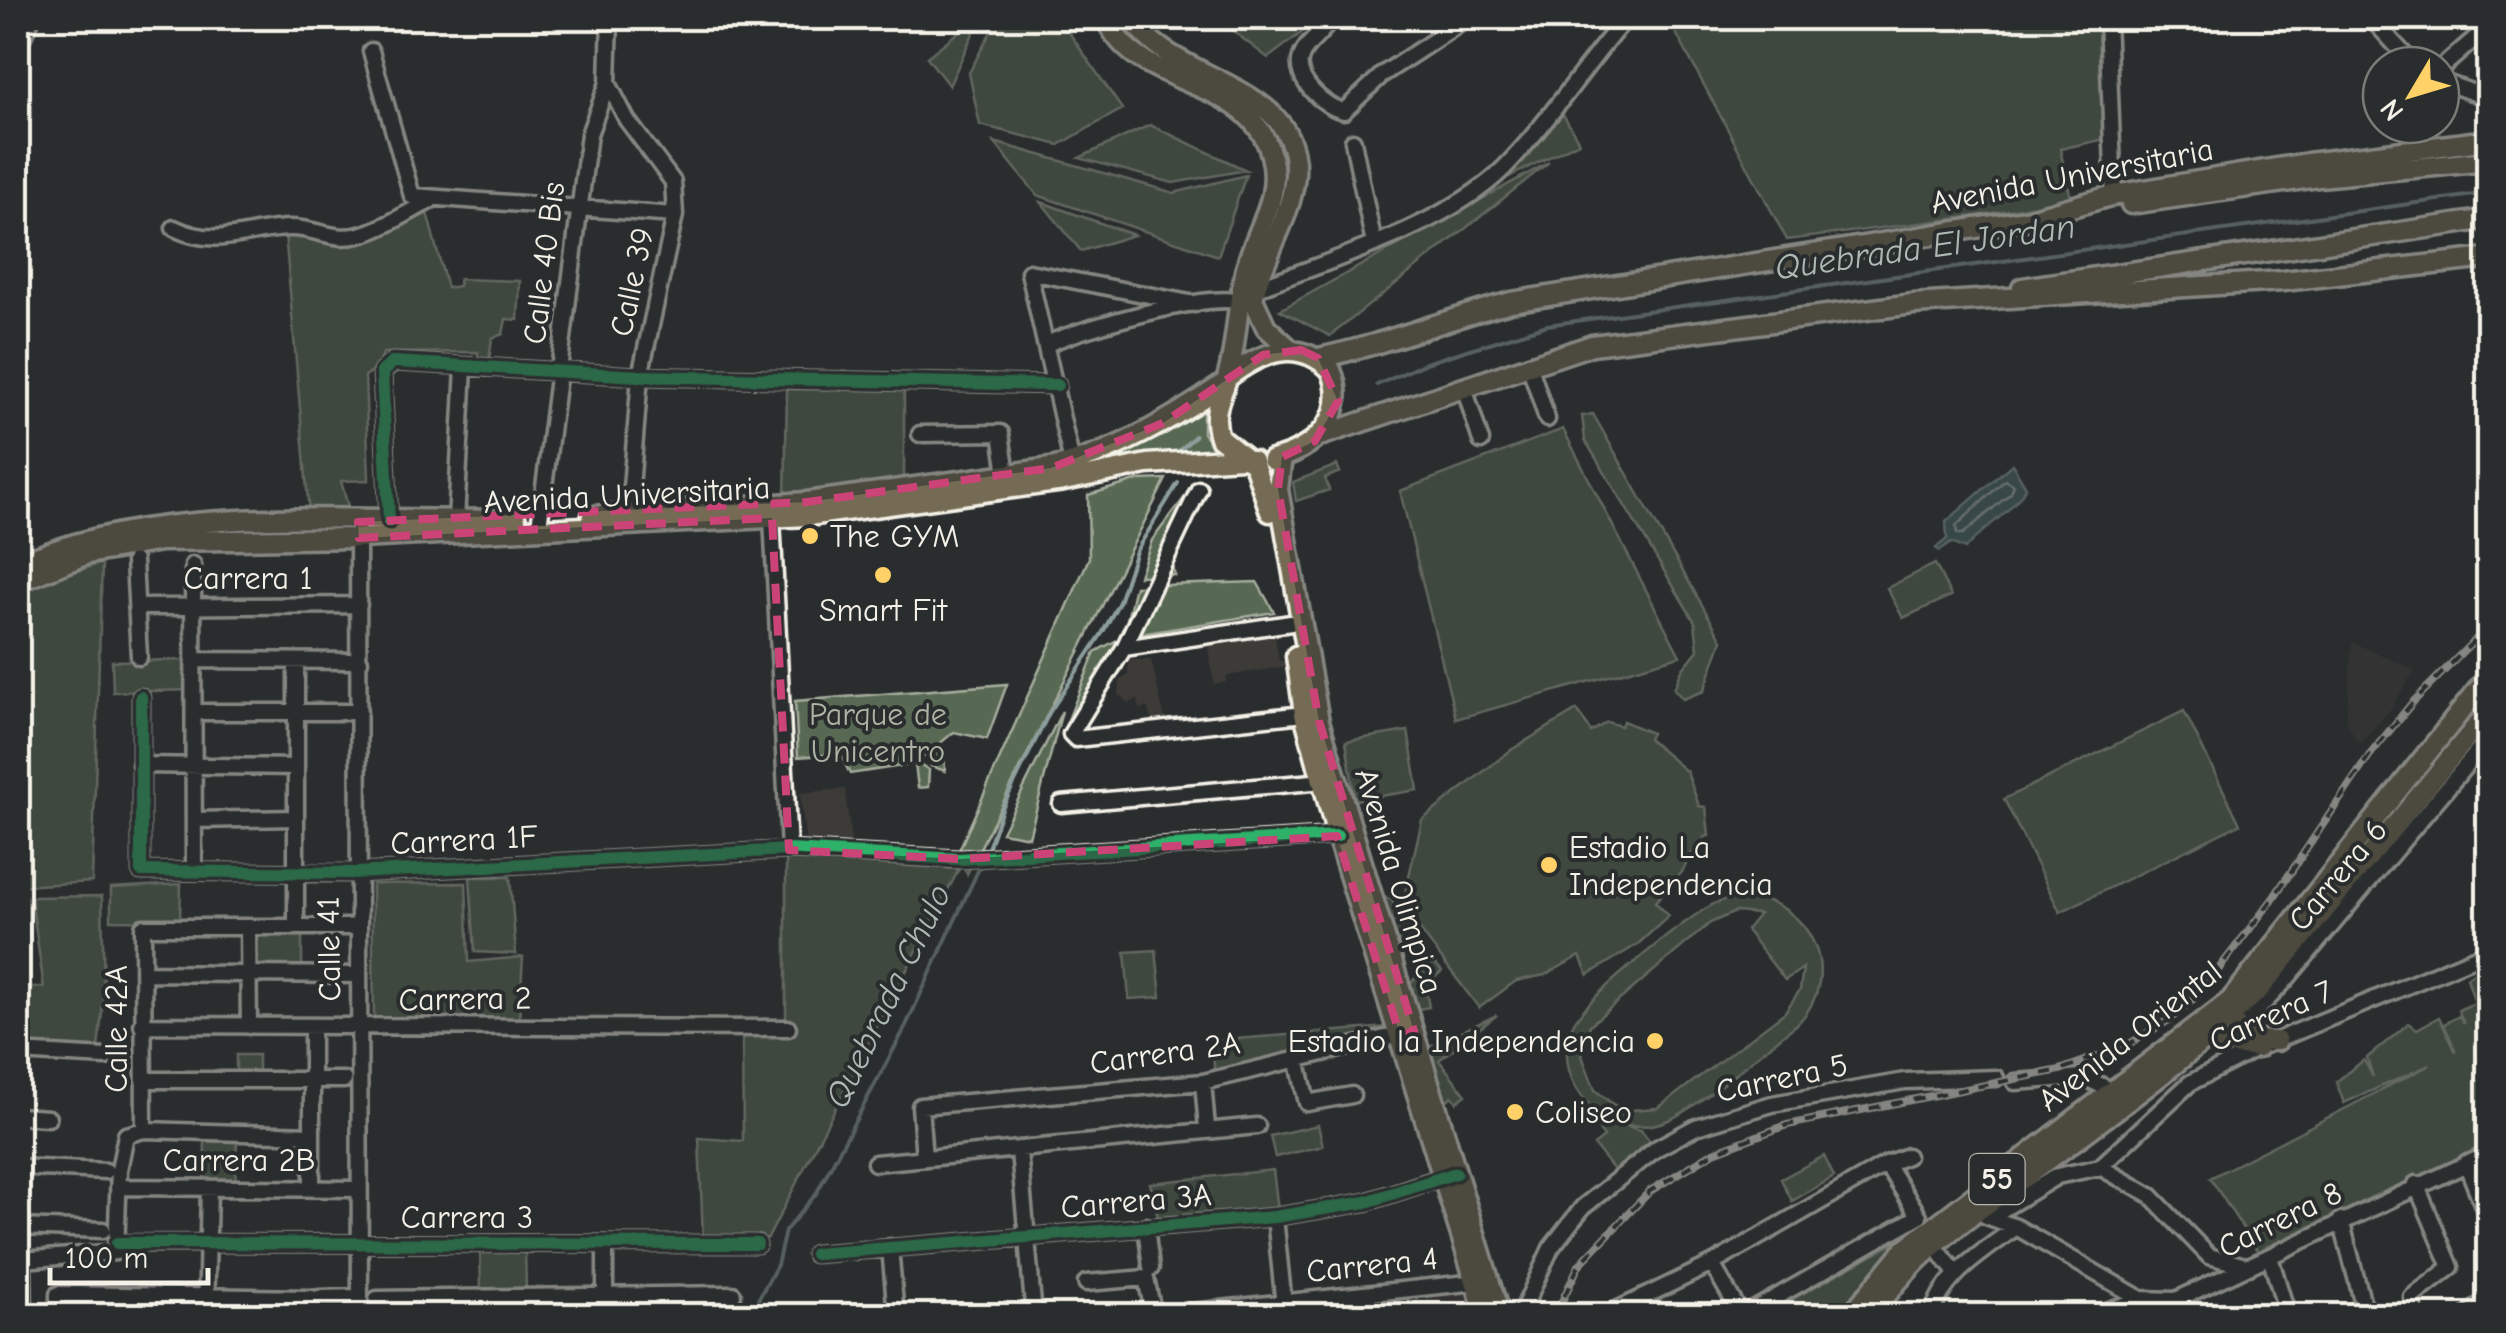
<svg xmlns="http://www.w3.org/2000/svg" width="2506" height="1333" font-family="'Comic Neue',sans-serif">
<style>
.built{fill:#3e3b38}
.green{fill:#586953;stroke:#a6ad9e;stroke-width:2.5;fill-rule:evenodd}
.water{fill:#48676a;stroke:#8d9e9c;stroke-width:2.5}
.lines{fill:none;stroke-linecap:round;stroke-linejoin:round}
.shore{stroke:#afbab6;stroke-width:2.5}
.stream{stroke:#8d9e9c;stroke-width:4}
.minor-casing{stroke:#f4f1e8;stroke-width:21}
.major-casing{stroke:#f4f1e8;stroke-width:25}
.minor{stroke:#2a2d2e;stroke-width:14}
.major{stroke:#746b52;stroke-width:18}
.rail-casing{stroke:#f4f1e8;stroke-width:8}
.rail{stroke:#2a2d2e;stroke-width:4;stroke-dasharray:11;stroke-linecap:butt}
.cycleway-casing{stroke:#2a2d2e;stroke-width:19}
.cycleway{stroke:#2db169;stroke-width:12}
.marked{fill:none;stroke:#cc4377;stroke-width:8;stroke-dasharray:20 12;stroke-linejoin:round}
.poi-dot{fill:#ffd166;stroke:#2a2d2e;stroke-width:4}
.labels{text-anchor:middle;dominant-baseline:central;stroke-width:8;stroke-linejoin:round;paint-order:stroke}
.shield{fill:#2a2d2e;stroke:#b7b6b0;stroke-width:2.5}
.shield-label{font-size:30px;font-weight:bold;fill:#f4f1e8}
.street-label{font-size:32px;fill:#f4f1e8;stroke:#2a2d2e}
.poi-label{font-size:32px;fill:#f4f1e8;stroke:#2a2d2e;text-anchor:start}
.park-label{font-size:32px;fill:#aeb4a5;stroke:#2a2d2e}
.water-label{font-size:35px;font-style:italic;fill:#afbab6;stroke:#2a2d2e}
</style>
<rect width="100%" height="100%" fill="#2a2d2e"/>
<filter id="ink" filterUnits="userSpaceOnUse"><feTurbulence type="fractalNoise" baseFrequency=".01" numOctaves="2"/><feDisplacementMap in="SourceGraphic" scale="20" xChannelSelector="R" yChannelSelector="G"/><feConvolveMatrix kernelMatrix="1 2 1 2 8 2 1 2 1" color-interpolation-filters="sRGB"/></filter>
<g filter="url(#ink)">
<path class="built" d="M1275,636L1279,661H1286L1287,666L1226,676V682L1214,684L1208,646Z
M2352,642L2415,670L2390,710L2359,744L2346,721Z
M1129,660H1151L1165,720L1152,722L1148,708L1139,709L1138,699L1128,703L1119,695L1120,680L1128,675Z
M845,789L851,841L806,845L800,793Z
M1474,1292L1480,1315H1429L1427,1298Z"/>
<path class="green" d="M976,18H980L949,86L927,57Z
M998,18H1059L1122,109L1059,145L980,125L969,73Z
M1216,18H1321L1268,58Z
M1668,18H2101L2105,139L2060,149L2071,198L1983,215L1787,240Z
M1563,114L1579,142L1507,178Z
M1150,125L1246,170L1173,183L1079,158Z
M994,142L1174,193L1246,175L1218,256L1037,195Z
M1549,162L1330,336L1280,310Z
M1041,202L1134,235L1081,251Z
M425,205L447,288L459,286V279L520,281L518,320L506,319L503,334L492,338L489,361L478,362V352L383,353L379,367L365,376L369,480L341,481L350,514L309,513L285,233L329,240Z
M787,389L904,390V480L785,498Z
M1203,407V433L1220,456L1085,472L1084,468L1166,432Z
M1593,414L1722,640L1704,691L1683,699L1674,689L1682,670L1698,650L1695,622L1585,440L1582,416Z
M1563,429L1680,656L1456,719L1400,491Z
M1337,465L1340,472L1325,478L1329,490L1296,501L1293,482Z
M1166,479L967,874L956,857L1089,558L1088,495L1139,480Z
M1185,497L1166,552L1175,575L1139,576L1152,540Z
M102,563L92,882L18,886V591Z
M1935,564L1951,596L1903,618L1887,588Z
M1257,582L1274,612L1123,637L1135,586Z
M1119,639L1064,730L1095,652Z
M191,660V690L113,692L112,661Z
M1007,684L987,739L954,732L929,752L944,748L945,771L931,766L929,753L916,762L929,770L928,787L918,788L915,764L850,774L840,754L798,757L795,701Z
M1577,710L1591,732L1607,722L1621,726L1623,721L1651,733L1648,739L1687,772L1699,806L1706,807L1709,836L1704,837L1703,850L1695,848L1682,872L1655,902L1669,916L1638,944L1588,975L1580,956L1545,975L1516,981L1479,1008L1402,906L1422,820L1511,750Z
M1062,711L1029,837L1002,832Z
M2184,711L2240,824L2060,912L2004,799Z
M1408,731L1418,790L1355,800L1346,741Z
M786,858L959,869L768,1238L703,1239L699,1138L743,1141L742,1035H786Z
M470,877H510L516,954L475,952Z
M466,883L469,962L523,957L519,1019L374,1018L372,884Z
M181,884L180,921L111,920V888Z
M18,895L26,896L30,945H18Z
M102,896L104,995L98,1048L18,1044V986L44,988L31,897Z
M1744,896C1812,901 1846,976 1796,1025C1764,1049 1699,1108 1666,1121C1609,1143 1549,1086 1572,1027C1583,999 1679,925 1708,907C1720,900 1731,898 1744,896ZM1735,912L1759,914L1746,930L1785,980L1803,968L1800,990L1785,1012L1658,1108L1631,1110L1614,1105L1595,1090L1582,1056L1590,1025L1710,923Z
M1383,897L1391,899L1417,941L1396,955Z
M255,932H302V973H255Z
M1156,950L1161,997L1129,999L1125,952Z
M1434,962L1442,971L1425,986L1429,1007L1414,1010L1411,982Z
M2481,967L2488,983V1145L2367,1199L2261,1256L2210,1178L2430,1065L2344,1103L2336,1082L2364,1060L2373,1077L2367,1058L2409,1023L2417,1029L2439,1017L2456,1052L2444,1024L2459,1016L2464,1023L2458,1010L2475,1003L2467,978Z
M1497,1015L1439,1060L1466,1095L1457,1102L1452,1096L1446,1101L1428,1047Z
M1387,1027V1033L1215,1078L1212,1041Z
M236,1055H258V1074L236,1078Z
M1601,1119L1641,1130L1650,1141L1614,1170L1594,1145L1604,1137L1593,1121Z
M1318,1125L1323,1146L1275,1157L1270,1136Z
M205,1141L237,1142L235,1188L204,1186Z
M1824,1156L1834,1177L1792,1201L1781,1179Z
M1273,1170L1278,1210L1158,1217L1150,1183Z
M1902,1238L1839,1315H1764Z
M525,1248L526,1290L481,1291L480,1249Z"/>
<path class="water" d="M2012,464L2026,487C2013,512 1983,527 1965,549L1951,543L1939,551L1936,548L1947,539L1946,522Z"/>
<g class="lines">
<path class="shore" d="M2005,480L2014,485L2011,493L1963,534H1957L1956,526Z"/>
<path class="stream" d="M1377,385L1426,363L1547,325L2488,193
M1181,449L1195,436
M986,854L1003,806L1049,713L1103,632L1119,602L1136,551L1178,483
M749,1316L777,1265L785,1231L816,1194L903,1032L982,862"/>
<g class="minor-casing">
<path id="minor" d="M1331,18C1325,33 1306,42 1301,57C1293,79 1325,108 1344,111L1383,74L1468,18
M2107,18L2114,195
M2371,18L2414,65
M18,47L32,18
M371,51L412,196L675,215
M2441,68L2488,27
M2441,81L2488,98
M608,83L627,120L673,182L675,215L640,376L629,513
M1353,141L1374,244
M174,228C217,249 247,229 289,228C314,227 334,242 359,235C384,229 408,212 430,201
M1255,289C1331,260 1446,226 1504,168C1549,122 1584,66 1626,18
M1047,344C1082,328 1208,292 1241,302
M1529,364L1547,419
M1464,387L1481,441
M920,434L1001,433L1007,474
M1072,463L1029,272L1195,304
M1199,489L1124,648L1071,734L1076,739L1304,714
M772,518L789,850
M540,519L589,134L608,83L610,18
M389,521L382,372L393,362L640,376L1057,385
M456,521L464,367
M358,531L360,1316
M134,561L139,657
M193,565L194,871
M137,607L359,605
M1124,648L1291,623
M194,660L360,661
M296,661V927
M141,697V871L356,873L789,850L960,859L1337,836
M195,712H359
M140,765L296,767
M1061,804L1324,781
M195,820L296,818
M248,929L249,1026
M143,973L357,975
M142,1025L788,1028
M312,1027V1186
M2233,1036L2285,981L2488,739
M18,1052L106,1057
M1297,1058L1307,1103L1352,1095
M144,1080H344
M1203,1082L1207,1128
M2015,1082L2083,1077L2111,1090
M18,1116L48,1118
M144,1130L143,927H357
M1019,1151L1034,1316
M924,1158L920,1106L1203,1082L1406,1033
M875,1163L1257,1126
M2466,1163L2488,1218
M18,1167L106,1171
M2100,1167L2190,1083L2258,1048L2488,952
M118,1187L359,1189
M1986,1216L2016,1227L2141,1299L2157,1316
M1275,1217L1285,1316
M1990,1217L2057,1176L2100,1167L2151,1196L2209,1256L2249,1267
M2341,1220L2366,1316
M1146,1226L1151,1268
M18,1227L103,1230
M117,1243L757,1244
M1933,1244L1956,1273
M890,1247L896,1316
M815,1254L1275,1217L1366,1202L1452,1174
M2270,1257L2288,1316
M1712,1264L1742,1316
M1086,1283L1146,1278L1154,1316L1477,1282
M555,1297V1316
M319,1298L360,1297
M377,1299L733,1294
M24,1316L23,1260L116,1252L119,1170L126,1135L144,1130L312,1135
M58,1316V1294L312,1298
M206,1316L209,1188
M605,1316V1246
M1520,1316L1551,1248L1583,1207L1657,1148L1696,1127L1772,1104L1905,1081L1996,1078
M1604,1316L1712,1264L1886,1164L1907,1156
M1743,1316L1919,1216L1886,1164
M1931,1316C1944,1273 1983,1253 2016,1227
M2092,1316L2141,1299L2176,1300L2488,1154
M2415,1316L2412,1297L2451,1267L2416,1184
M2467,1316L2488,1298"/>
</g>
<g class="major-casing">
<path id="major" d="M1106,18C1136,92 1249,73 1271,155C1283,199 1254,231 1245,272C1237,305 1237,339 1229,371C1223,397 1210,409 1219,437L1246,459
M1132,18C1169,83 1301,81 1295,175C1291,219 1263,256 1253,299L1266,327L1291,350
M2131,204L2319,177L2488,161
M2022,288L2488,219
M1318,358C1384,345 1446,319 1511,302L2026,220L2114,195L2308,163L2488,140
M1227,378C1261,352 1297,337 1331,370C1351,416 1314,450 1272,460
M1320,436L1592,345L1913,304L2283,281L2488,258
M1282,457L1278,489L1319,721L1500,1316
M1253,461L1270,512
M592,516L807,502L1051,468C1113,454 1171,420 1223,384
M18,565C159,499 360,524 516,519
M18,582L88,554L161,541L359,538L808,516L1064,481L1147,464L1241,458
M1296,656L1304,714L1337,836L1486,1316
M2232,1017L2242,1039L2277,1041
M2202,1033L2226,1044L2258,1048
M1850,1316L1905,1249L2230,1001L2488,677
M1872,1316C1912,1251 1976,1213 2036,1169C2113,1112 2193,1055 2261,988L2488,712"/>
</g>
<use href="#minor" class="minor"/>
<use href="#major" class="major"/>
<g class="rail-casing">
<path id="rail" d="M1555,1316L1579,1265L1650,1191L1714,1152L1787,1125L2060,1070L2126,1046L2169,1020L2201,992L2272,900L2369,756L2412,703L2488,627"/>
</g>
<use href="#rail" class="rail"/>
<g class="cycleway-casing">
<path id="cycleway" d="M389,521L382,372L393,362L640,376L1057,385
M141,697V871L356,873L789,850L960,859L1337,836
M117,1243L757,1244
M815,1254L1275,1217L1366,1202L1456,1173"/>
</g>
<use href="#cycleway" class="cycleway"/>
</g>
</g>
<path d="M0 0H2506V1333H0ZM1301,350L1318,358L1338,401L1315,441L1282,457L1278,489L1319,721L1414,1031L1400,1035L1337,836L960,859L789,850L772,518L359,538L358,522L807,502L1051,468L1163,423L1263,355Z" fill="#2a2d2e" fill-opacity=".55" fill-rule="evenodd"/>
<path class="marked" d="M1301,350L1318,358L1338,401L1315,441L1282,457L1278,489L1319,721L1414,1031L1400,1035L1337,836L960,859L789,850L772,518L359,538L358,522L807,502L1051,468L1163,423L1263,355Z"/>
<g class="poi-dot">
<circle cx="810" cy="536" r="10"/>
<circle cx="883" cy="575" r="10"/>
<circle cx="1549" cy="865" r="10"/>
<circle cx="1655" cy="1041" r="10"/>
<circle cx="1515" cy="1112" r="10"/>
</g>
<g class="labels">
<rect class="shield" x="1969.5" y="1154" width="55" height="50" rx="8"/>
<g class="shield-label">
<text x="1997" y="1179">55</text>
</g>
<g class="street-label">
<text transform="translate(2072 176) rotate(-11)">Avenida Universitaria</text>
<text transform="translate(544 263) rotate(-83)">Calle 40 Bis</text>
<text transform="translate(632 282) rotate(-78)">Calle 39</text>
<text transform="translate(627 495) rotate(-3)">Avenida Universitaria</text>
<text x="248" y="578">Carrera 1</text>
<text transform="translate(464 840) rotate(-3)">Carrera 1F</text>
<text transform="translate(2338 875) rotate(-50)">Carrera 6</text>
<text transform="translate(1399 881) rotate(73)">Avenida Olimpica</text>
<text transform="translate(329 949) rotate(-91)">Calle 41</text>
<text transform="translate(465 999) rotate(-1)">Carrera 2</text>
<text transform="translate(2271 1016) rotate(-24)">Carrera 7</text>
<text transform="translate(116 1029) rotate(-90)">Calle 42A</text>
<text transform="translate(2130 1036) rotate(-38)">Avenida Oriental</text>
<text transform="translate(1165 1053) rotate(-8)">Carrera 2A</text>
<text transform="translate(1782 1078) rotate(-12)">Carrera 5</text>
<text x="239" y="1160">Carrera 2B</text>
<text transform="translate(1136 1201) rotate(-5)">Carrera 3A</text>
<text x="467" y="1217">Carrera 3</text>
<text transform="translate(2280 1220) rotate(-26)">Carrera 8</text>
<text transform="translate(1372 1265) rotate(-6)">Carrera 4</text>
</g>
<g class="poi-label">
<text x="830" y="536">The GYM</text>
<text x="883" y="610" text-anchor="middle">Smart Fit</text>
<text x="1569" y="847">Estadio La<tspan x="1569" dy="37">Independencia</tspan></text>
<text x="1635" y="1041" text-anchor="end">Estadio la Independencia</text>
<text x="1535" y="1112">Coliseo</text>
</g>
<g class="park-label">
<text x="878" y="714">Parque de<tspan x="878" dy="37">Unicentro</tspan></text>
</g>
<g class="water-label">
<text transform="translate(1925 247) rotate(-8)">Quebrada El Jordan</text>
<text transform="translate(888 996) rotate(-64)">Quebrada Chulo</text>
</g>
</g>
<rect width="2506" height="1333" fill="none" stroke="#2a2d2e" stroke-width="60"/>
<rect x="30" y="30" width="2446" height="1273" fill="none" stroke="#f4f1e8" stroke-width="4" filter="url(#ink)"/>
<g transform="translate(2411 95) rotate(232)"><circle r="48" fill="#2a2d2e" stroke="#7b7b78" stroke-width="2.5"/>
<path d="M0-8L18 38L0 25L-18 38Z" fill="#ffd166"/>
<text y="-15" font-size="28" font-weight="bold" text-anchor="middle" fill="#f4f1e8">N</text>
</g>
<path d="M50 1268v15h158v-15" fill="none" stroke="#f4f1e8" stroke-width="5"/>
<text x="65" y="1268" font-size="30" fill="#f4f1e8" stroke="#2a2d2e" stroke-width="8" paint-order="stroke">100 m</text>
</svg>
